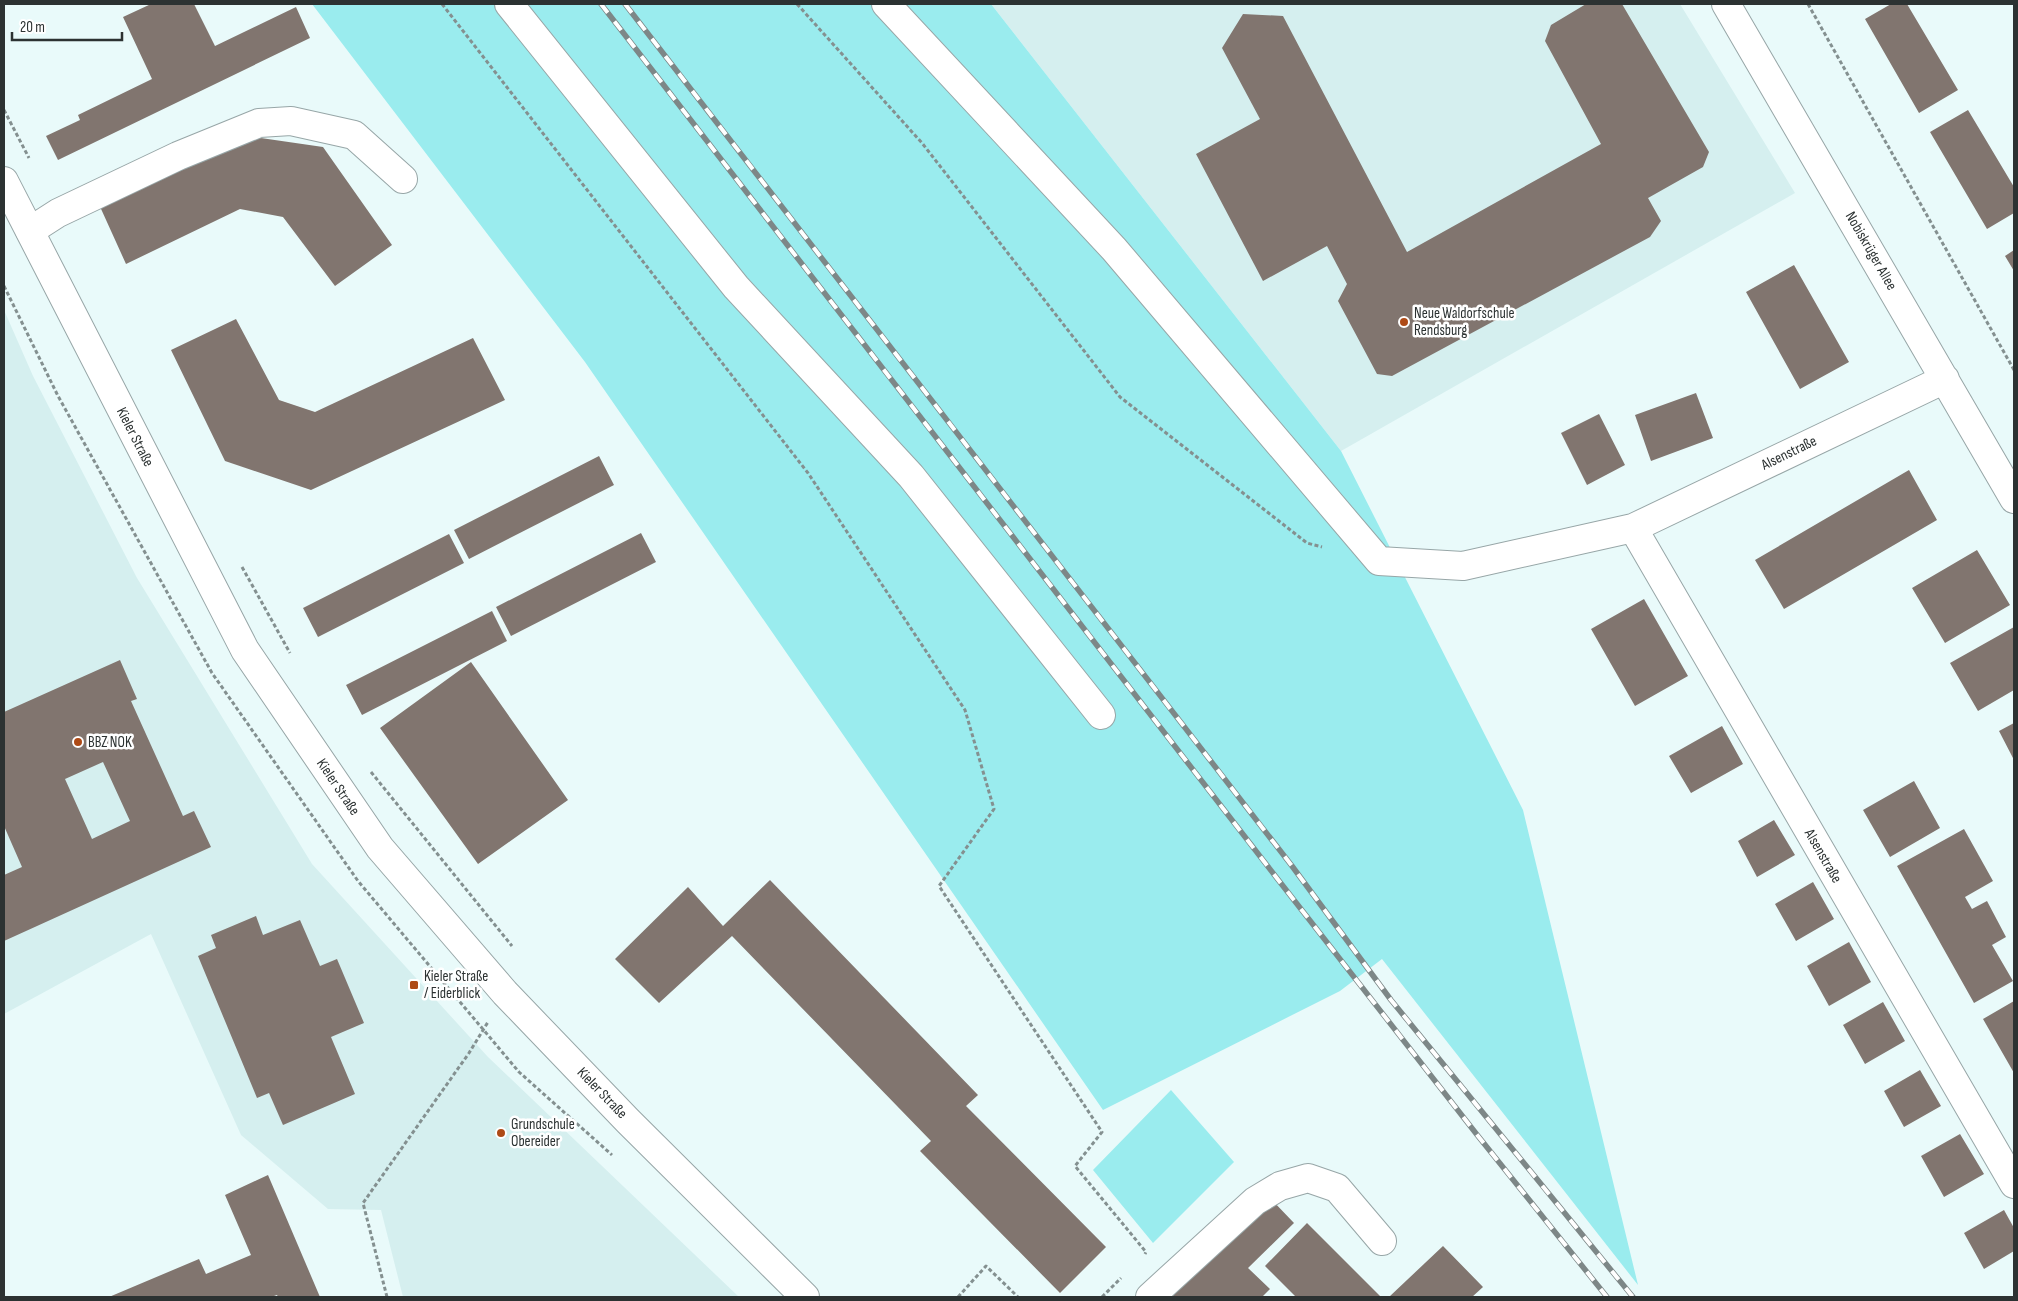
<svg xmlns="http://www.w3.org/2000/svg" width="2018" height="1301" font-family="'Sofia Sans Condensed',sans-serif">
<style>
.built{fill:#d5efef}
.green{fill:#9aecee}
.building{fill:#81756f;fill-rule:evenodd}
.lines{fill:none;stroke-linecap:round;stroke-linejoin:round}
.minor-casing{stroke:#97a6a7;stroke-width:30}
.major-casing{stroke:#97a6a7;stroke-width:30}
.path{stroke:#849090;stroke-width:3;stroke-dasharray:4 2.5;stroke-linecap:butt}
.minor{stroke:#fff;stroke-width:28}
.major{stroke:#fff;stroke-width:28}
.rail-casing{stroke:#7d8787;stroke-width:5.5}
.rail{stroke:#fff;stroke-width:4;stroke-dasharray:11;stroke-linecap:butt}
.poi-dot{fill:#ae4a16;stroke:#fff;stroke-width:2}
.labels{text-anchor:middle;dominant-baseline:central;stroke-width:5;stroke-linejoin:round;paint-order:stroke}
.street-label{font-size:15px;fill:#2c3232;stroke:#fff}
.poi-label{font-size:15px;fill:#2c3232;stroke:#fff;text-anchor:start}
</style>
<rect width="100%" height="100%" fill="#e9fafa"/>
<path class="built" d="M991,4H1680L1795,193L1341,451Z
M4,310L33,376L137,578L312,864L488,1057L739,1297H403L381,1210L328,1209L241,1135L151,934L4,1014Z"/>
<path class="green" d="M312,4H991L1341,451L1523,810L1638,1285L1382,959L1340,991L1103,1110L585,362Z
M1171,1090L1234,1162L1153,1243L1093,1170Z"/>
<path class="building" d="M151,4H194L215,46L296,7L310,38L58,160L46,136L80,120L78,115L152,79L123,17Z
M1586,4H1622L1709,152L1703,167L1648,198L1661,221L1650,237L1392,376L1377,374L1338,301L1347,284L1327,246L1263,281L1196,154L1260,119L1222,48L1243,14L1283,16L1407,252L1601,144L1545,41L1551,25Z
M1891,4H1907L1958,90L1919,113L1865,19Z
M1968,110L2014,187V213L1987,229L1930,132Z
M234,134L323,147L392,245L335,286L283,217L240,209L126,264L97,200Z
M2014,250V271L2005,256Z
M1794,265L1849,362L1800,389L1746,292Z
M236,319L279,400L315,412L473,338L505,400L311,490L225,461L171,350Z
M1696,393L1713,438L1651,461L1635,415Z
M1599,414L1625,465L1587,485L1561,433Z
M599,456L614,485L469,559L454,530Z
M1909,470L1937,520L1784,609L1755,560Z
M641,533L656,562L511,636L496,607Z
M449,534L464,563L318,637L303,608Z
M1977,550L2010,605L1945,643L1912,588Z
M1644,599L1688,676L1635,706L1591,629Z
M492,611L507,641L362,715L346,685Z
M2014,627V690L1978,711L1950,663Z
M120,660L137,699L131,701L183,816L194,811L211,847L4,941V875L22,867L4,826V712ZM103,762L130,821L92,839L65,779Z
M471,662L568,800L478,864L380,728Z
M2014,723V760L1999,731Z
M1722,726L1743,764L1691,793L1669,756Z
M1914,781L1940,828L1890,857L1863,810Z
M1774,820L1795,855L1757,877L1738,841Z
M1964,829L1993,881L1965,897L1972,909L1987,901L2006,937L1992,945L2013,981L1974,1003L1897,866Z
M770,880L978,1095L966,1106L1106,1247L1060,1293L920,1151L931,1141L732,936L659,1003L615,959L688,887L723,926Z
M1813,882L1834,919L1796,941L1775,904Z
M256,916L263,935L300,920L320,966L337,959L364,1023L331,1037L355,1094L283,1125L269,1093L257,1098L198,956L216,948L211,935Z
M1849,942L1871,982L1829,1006L1807,966Z
M2014,1001V1073L1983,1019Z
M1883,1002L1905,1041L1865,1064L1843,1025Z
M1920,1070L1941,1106L1904,1127L1884,1091Z
M1960,1134L1984,1174L1944,1197L1921,1156Z
M268,1175L320,1297H278L277,1295L271,1297H109L199,1259L206,1274L251,1255L225,1195Z
M1271,1199L1294,1223L1248,1268L1270,1289L1262,1297H1171Z
M2004,1210L2014,1228V1251L1984,1269L1964,1233Z
M1307,1223L1381,1297H1296L1265,1266Z
M1443,1246L1483,1287L1472,1297H1389Z"/>
<g class="lines">
<g class="minor-casing">
<path id="minor" d="M509,4L736,287L911,476L1101,715
M886,4L1114,249L1379,561L1463,566L1633,528L1945,379
M1726,4L2014,499
M30,231L58,213L178,156L259,123L291,121L354,135L403,179
M1633,528L2014,1184
M1150,1297L1255,1201L1280,1186L1308,1178L1337,1188L1382,1241"/>
</g>
<g class="major-casing">
<path id="major" d="M4,181L245,650L380,848L505,993L628,1121L805,1297"/>
</g>
<path class="path" d="M442,4L808,473L965,710L994,809L939,886L1102,1132L1075,1166L1146,1252L1145,1254
M797,4L922,143L1120,397L1307,543L1322,547
M1808,4L2014,370
M4,110L29,158
M4,286L58,396L212,673L358,881L519,1072L612,1155
M242,567L290,653
M371,772L512,946
M387,1297L363,1203L469,1053L488,1022
M958,1297L986,1266L1018,1297
M1102,1297L1121,1278"/>
<use href="#minor" class="minor"/>
<use href="#major" class="major"/>
<g class="rail-casing">
<path id="rail" d="M601,4L1276,877L1478,1136L1607,1297
M625,4L1292,866L1391,1000L1633,1297"/>
</g>
<use href="#rail" class="rail"/>
</g>
<g class="poi-dot">
<circle cx="1404" cy="322" r="5"/>
<circle cx="78" cy="742" r="5"/>
<rect x="409" y="980" width="10" height="10" rx="2.5"/>
<circle cx="501" cy="1133" r="5"/>
</g>
<g class="labels">
<g class="street-label">
<text transform="translate(1871 251) rotate(60)">Nobiskrüger Allee</text>
<text transform="translate(135 437) rotate(63)">Kieler Straße</text>
<text transform="translate(1789 453) rotate(-26)">Alsenstraße</text>
<text transform="translate(338 787) rotate(56)">Kieler Straße</text>
<text transform="translate(1823 856) rotate(60)">Alsenstraße</text>
<text transform="translate(602 1093) rotate(46)">Kieler Straße</text>
</g>
<g class="poi-label">
<text x="1414" y="313">Neue Waldorfschule<tspan x="1414" dy="17">Rendsburg</tspan></text>
<text x="88" y="742">BBZ NOK</text>
<text x="424" y="976">Kieler Straße<tspan x="424" dy="17">/ Eiderblick</tspan></text>
<text x="511" y="1124">Grundschule<tspan x="511" dy="17">Obereider</tspan></text>
</g>
</g>
<rect width="2018" height="1301" fill="none" stroke="#2c3232" stroke-width="10"/>
<path d="M12 32v8h110v-8" fill="none" stroke="#2c3232" stroke-width="2.5"/>
<text x="20" y="32" font-size="15" fill="#2c3232" stroke="#ffffff" stroke-width="4" paint-order="stroke">20 m</text>
</svg>
